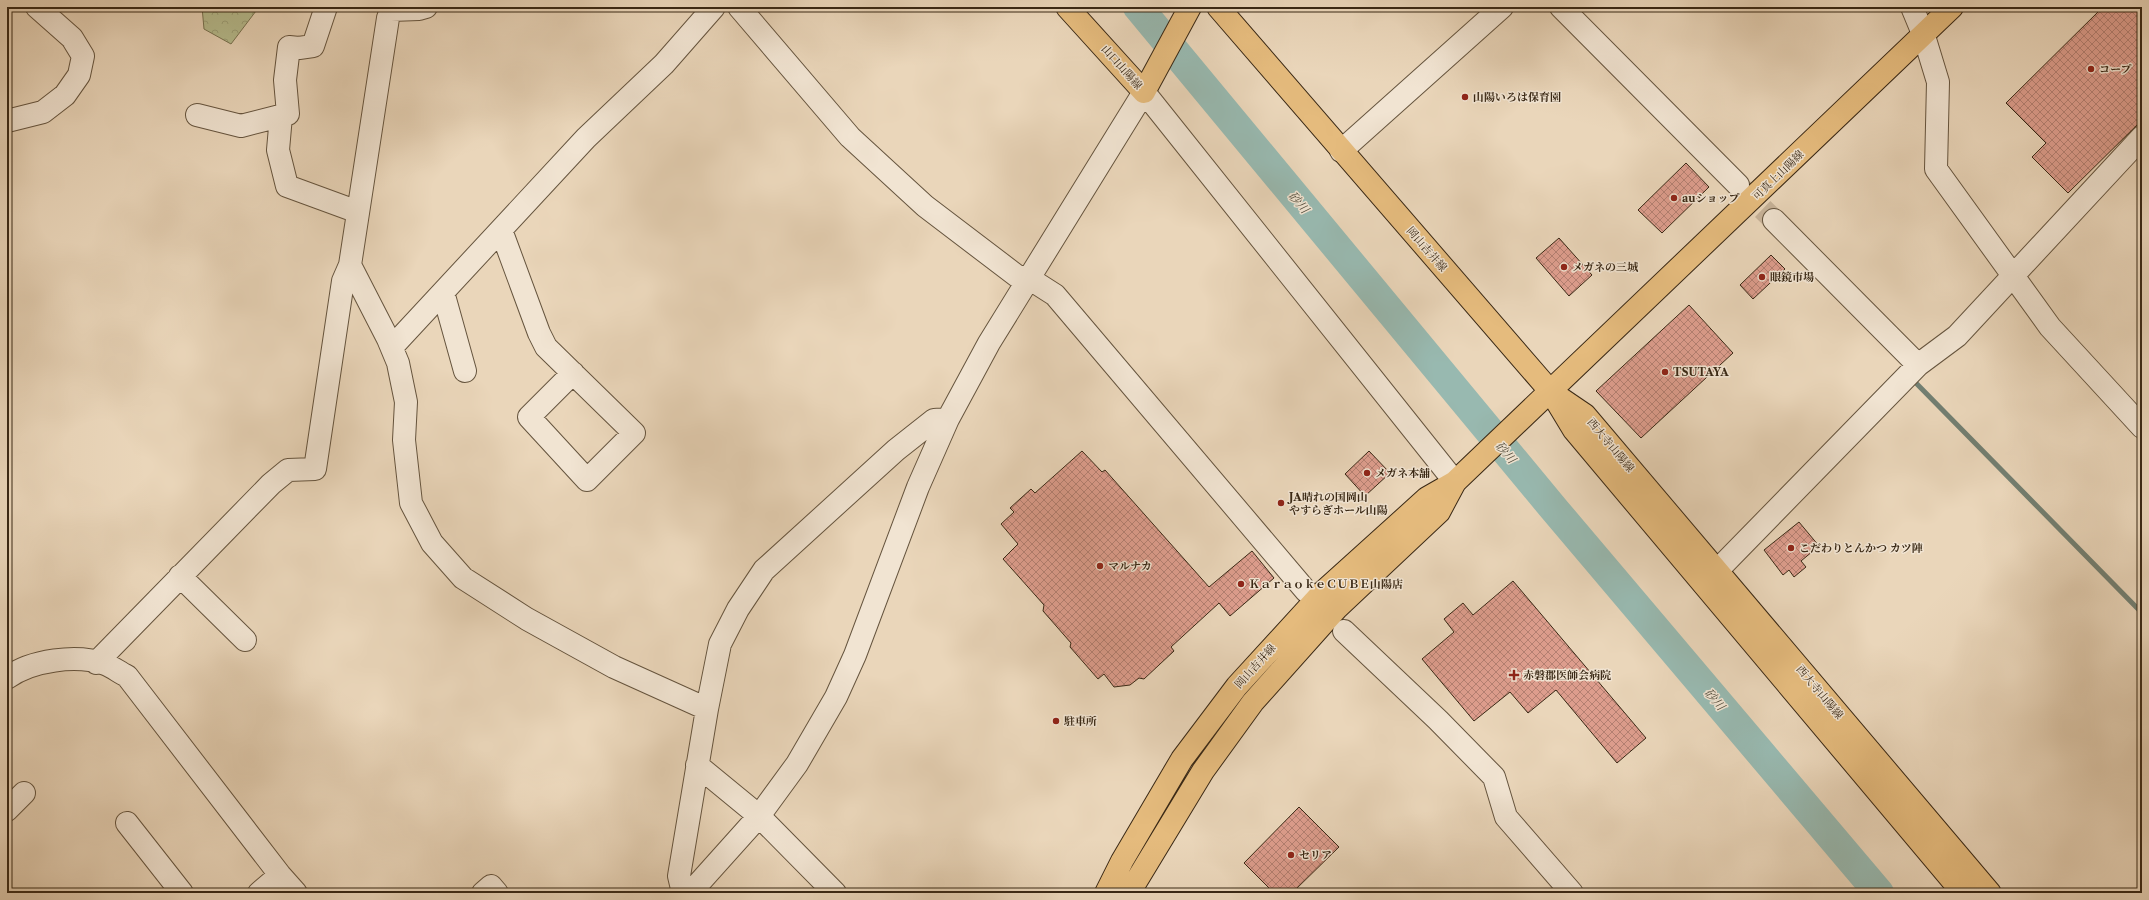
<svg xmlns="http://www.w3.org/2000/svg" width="2149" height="900" font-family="'Libre Caslon Text','Noto Serif JP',serif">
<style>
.forest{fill:url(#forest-crowns);stroke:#787352}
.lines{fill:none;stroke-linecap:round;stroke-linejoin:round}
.stream{stroke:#727f72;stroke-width:5}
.river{stroke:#98b9b0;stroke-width:30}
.building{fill:url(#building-cross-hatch);stroke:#392815}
.minor-tunnel{stroke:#c7b399;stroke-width:22;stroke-dasharray:22 11;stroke-linecap:butt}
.minor-casing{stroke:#65543e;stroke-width:24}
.major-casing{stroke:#392815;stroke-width:24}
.minor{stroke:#f1e4d2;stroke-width:22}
.major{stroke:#e5bb7d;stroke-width:22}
.poi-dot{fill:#8f2418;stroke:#f1e4d2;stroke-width:1.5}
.labels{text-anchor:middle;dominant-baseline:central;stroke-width:3;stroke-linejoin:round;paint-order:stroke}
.street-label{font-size:11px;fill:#392815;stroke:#f1e4d2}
.poi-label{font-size:11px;font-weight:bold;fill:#392815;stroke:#f1e4d2;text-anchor:start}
.water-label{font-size:12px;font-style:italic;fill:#514c3c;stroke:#f1e4d2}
</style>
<defs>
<pattern id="forest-crowns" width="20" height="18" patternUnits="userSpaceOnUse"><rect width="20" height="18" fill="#b7be90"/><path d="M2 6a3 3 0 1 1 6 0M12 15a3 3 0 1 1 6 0" fill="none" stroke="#9ea37b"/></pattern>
<pattern id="building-cross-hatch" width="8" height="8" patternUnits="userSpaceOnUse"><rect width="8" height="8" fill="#dd9d8d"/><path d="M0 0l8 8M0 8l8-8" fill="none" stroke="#b48072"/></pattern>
</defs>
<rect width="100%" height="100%" fill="#ead6ba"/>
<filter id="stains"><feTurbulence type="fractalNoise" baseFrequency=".005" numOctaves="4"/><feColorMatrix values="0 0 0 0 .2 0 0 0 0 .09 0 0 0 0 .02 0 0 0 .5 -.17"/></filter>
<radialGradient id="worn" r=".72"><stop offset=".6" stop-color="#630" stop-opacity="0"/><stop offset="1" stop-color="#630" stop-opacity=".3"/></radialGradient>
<path class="forest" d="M202,7H259L231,44L204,29Z"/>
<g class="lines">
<path class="stream" d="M1914,381L2142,613"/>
<path class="river" d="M1138,7L1554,509L1879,893"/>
</g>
<path class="building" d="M2103,7H2142V120L2068,193L2032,157L2046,143L2006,103Z
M1686,163L1709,187L1662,233L1638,210Z
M1559,238L1592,275L1569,296L1536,258Z
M1771,255L1785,269L1753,299L1740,285Z
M1689,305L1733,353L1641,438L1596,391Z
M1082,451L1102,472L1105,470L1209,587L1252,551L1274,578L1230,616L1219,603L1171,647L1174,651L1144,679L1139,678L1130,685L1114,687L1104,674L1098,679L1070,647L1071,643L1043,611L1044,605L1003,559L1018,544L1001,524L1014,512L1010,508L1031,489L1035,493Z
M1369,451L1390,473L1365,496L1345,474Z
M1799,522L1819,546L1801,561L1806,567L1794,577L1789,570L1783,575L1764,550Z
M1513,581L1646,738L1617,763L1556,690L1528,713L1510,692L1474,721L1422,659L1454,632L1444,619L1463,603L1473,615Z
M1299,807L1339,847L1292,893H1274L1244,863Z"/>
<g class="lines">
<path class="minor-tunnel" d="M1739,186L1774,220"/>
<g class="minor-casing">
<path id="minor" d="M739,7L850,137L925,206L1017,276L1030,279L1055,295L1306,591
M1561,7L1738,185
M1912,7L1924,36L1938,82L1936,169L2050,327L2142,427
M391,10L419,9L426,7
M197,115L241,126L288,114L285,80L289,47L299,48L313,46L326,7
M281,116L278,150L287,186L358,212
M7,121L43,112L65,95L79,75L83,56L72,38L37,7
M1341,151L1502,7
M1774,220L1918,365
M501,230L539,333L546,347L634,433L587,480L529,417L573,373
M350,265L388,339L398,363L406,402L404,440L411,503L432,543L463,578L527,619L614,667L707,709
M443,292L465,371
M392,347L586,138L664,64L714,7
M180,576L245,640
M1704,584L1918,365L1957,336L2142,137
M1344,631L1438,720L1494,777L1506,817L1572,893
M96,663L271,484L288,470L315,469L343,281L350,265L388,18L392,7
M7,678C31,660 77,654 105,664C113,667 120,673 127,676L280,875L296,893
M697,765L759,816L835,893
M7,810L24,793
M127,823L182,893
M259,893L280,875
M483,893L491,886L497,893
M683,893L679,876L707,709L720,644L738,609L764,570L896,450L934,420L948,419
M690,893L759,816L797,764L836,697L855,655L918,487L948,419L989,343L1144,92L1455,482"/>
</g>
<g class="major-casing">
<path id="major" d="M1067,7L1144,92L1190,7
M1218,7L1551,392L1574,430L1963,893
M1557,396L1585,415L1990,893
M1106,893L1122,861L1182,759L1237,686L1323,592L1427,498L1455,482L1952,7
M1129,893L1203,771L1253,702L1337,608L1439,512L1455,482"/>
</g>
<use href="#minor" class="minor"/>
<use href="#major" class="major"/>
</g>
<g class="poi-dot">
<circle cx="2091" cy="69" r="4"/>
<circle cx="1465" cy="97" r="4"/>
<circle cx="1674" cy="198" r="4"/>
<circle cx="1564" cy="267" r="4"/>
<circle cx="1762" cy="277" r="4"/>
<circle cx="1665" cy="372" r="4"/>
<circle cx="1367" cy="473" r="4"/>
<circle cx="1281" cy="503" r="4"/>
<circle cx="1791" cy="548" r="4"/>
<circle cx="1100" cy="566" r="4"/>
<circle cx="1241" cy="584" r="4"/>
<path d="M1512 669h4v4h4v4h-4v4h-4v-4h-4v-4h4z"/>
<circle cx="1056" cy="721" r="4"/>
<circle cx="1291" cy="855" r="4"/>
</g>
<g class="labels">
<g class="street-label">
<text transform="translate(1122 67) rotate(48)">山口山陽線</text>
<text transform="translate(1778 175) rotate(-44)">可真上山陽線</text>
<text transform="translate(1427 249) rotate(49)">岡山吉井線</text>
<text transform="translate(1611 445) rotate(50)">西大寺山陽線</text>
<text transform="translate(1255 666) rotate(-48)">岡山吉井線</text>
<text transform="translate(1820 692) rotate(50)">西大寺山陽線</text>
</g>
<g class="poi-label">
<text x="2099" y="69">コープ</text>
<text x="1473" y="97">山陽いろは保育園</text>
<text x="1682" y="198">auショップ</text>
<text x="1572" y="267">メガネの三城</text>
<text x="1770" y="277">眼鏡市場</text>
<text x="1673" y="372">TSUTAYA</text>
<text x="1375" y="473">メガネ本舗</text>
<text x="1289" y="497">JA晴れの国岡山<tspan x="1289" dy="13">やすらぎホール山陽</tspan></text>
<text x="1799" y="548">こだわりとんかつ カツ陣</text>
<text x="1108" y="566">マルナカ</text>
<text x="1249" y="584">ＫａｒａｏｋｅＣＵＢＥ山陽店</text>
<text x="1523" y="675">赤磐郡医師会病院</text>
<text x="1064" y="721">駐車所</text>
<text x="1299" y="855">セリア</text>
</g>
<g class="water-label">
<text transform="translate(1299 202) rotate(50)">砂川</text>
<text transform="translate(1506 452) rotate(50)">砂川</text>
<text transform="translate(1715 699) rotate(50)">砂川</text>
</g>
</g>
<rect width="2149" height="900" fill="none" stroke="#ead6ba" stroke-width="24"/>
<rect x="8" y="8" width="2133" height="884" fill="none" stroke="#392815" stroke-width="2"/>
<rect x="12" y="12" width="2125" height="876" fill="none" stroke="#392815"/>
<rect width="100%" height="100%" filter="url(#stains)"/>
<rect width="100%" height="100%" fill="url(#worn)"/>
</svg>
